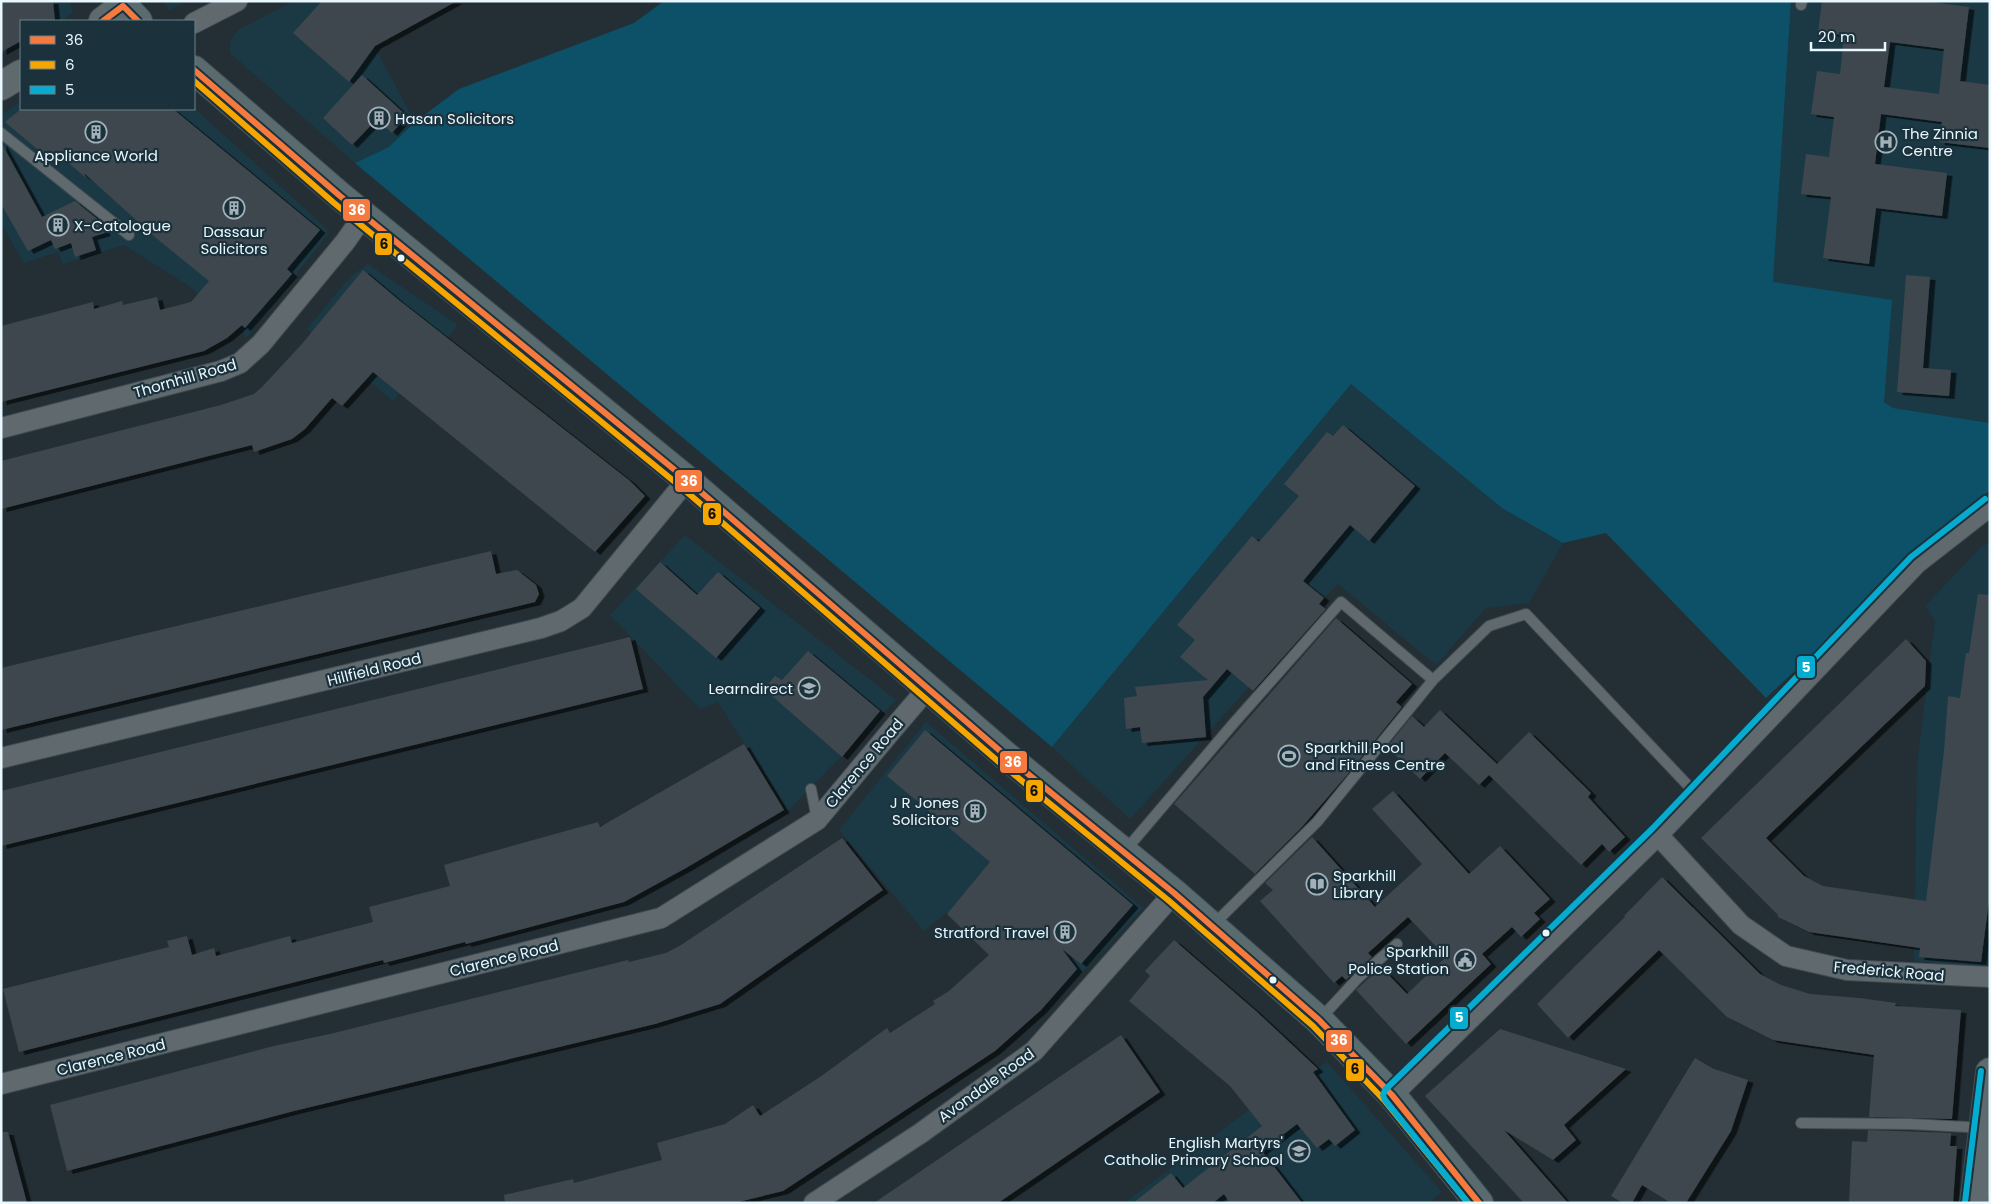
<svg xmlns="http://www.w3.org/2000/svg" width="1991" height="1204" font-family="Poppins,sans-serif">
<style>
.built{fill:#1a3945}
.green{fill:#0d5168}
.building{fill:#3e474d;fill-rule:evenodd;filter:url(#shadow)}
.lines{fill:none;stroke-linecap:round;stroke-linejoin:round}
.lane-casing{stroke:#414c51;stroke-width:12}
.street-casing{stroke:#414c51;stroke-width:22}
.secondary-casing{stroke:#414c51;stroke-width:30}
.highway-casing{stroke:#414c51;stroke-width:30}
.lane{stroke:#5f696e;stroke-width:10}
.street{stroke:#5f696e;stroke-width:20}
.secondary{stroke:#5e6a6e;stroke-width:28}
.highway{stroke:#5a6b70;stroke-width:28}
.bus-1-casing{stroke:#1b323d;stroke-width:10}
.bus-2-casing{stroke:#1b323d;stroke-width:10}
.bus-3-casing{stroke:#1b323d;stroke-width:10}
.bus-1{stroke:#f6793e;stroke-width:6}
.bus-2{stroke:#f7a600;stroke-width:6}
.bus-3{stroke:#06acd0;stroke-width:6}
.bus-dot{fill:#e9f7fe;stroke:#1b323d;stroke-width:2}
.labels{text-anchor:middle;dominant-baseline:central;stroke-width:4.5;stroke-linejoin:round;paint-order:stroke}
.poi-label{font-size:15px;fill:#e9f7fe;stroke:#1b323d;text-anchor:start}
.street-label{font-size:15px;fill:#e9f7fe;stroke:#1b323d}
.line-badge{stroke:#1b323d;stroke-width:2}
.badge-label{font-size:14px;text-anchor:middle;font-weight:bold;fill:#fff}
.pale-badge-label{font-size:14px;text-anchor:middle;font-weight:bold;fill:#111}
</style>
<defs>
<filter id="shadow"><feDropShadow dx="5.5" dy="3" stdDeviation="0" flood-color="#0009"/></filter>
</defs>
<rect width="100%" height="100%" fill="#232f35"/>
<path class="built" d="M1,1H70L72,13L62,21H21V44L1,54Z
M163,1H187L169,10Z
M294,1H350L415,122L389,147L355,163L230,53L231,41L238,30Z
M1791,1H1990V423L1893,408L1884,402L1773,282Z
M21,101V109L194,108L326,228L328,234L246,338L242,330L189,286L124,245L63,264L58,252L24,263L1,223V115Z
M368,264L458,325L393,401L307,329L350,277Z
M1351,384L1502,508L1563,543L1529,603L1486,608L1436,665L1338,584L1324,598L1248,688L1130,819L1052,747Z
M685,535L896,700L788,811L718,702L700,709L610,615Z
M1990,543L1989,968L1914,961L1917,764L1935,621L1925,606L1982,546Z
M926,722L1143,908L1051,1005L1022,985L947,912L924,931L839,830Z
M1327,1062L1442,1192L1429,1203H1124L1249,1110Z"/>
<path class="green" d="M664,1H1791L1773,282L1892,300L1884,402L1893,408L1990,423V490L1910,562L1766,698L1606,533L1563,543L1502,508L1351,384L1052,747L355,163L389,147L415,122L459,89L634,23Z"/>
<path class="building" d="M1,1H53L55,21H21V41L1,52Z
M322,1H457L375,46L349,82L293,33Z
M1822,1H1923L1969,7L1960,81L1990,85V148L1939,142L1942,122L1881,114L1875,164L1947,173L1942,216L1876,208L1869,264L1823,258L1831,197L1801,194L1806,154L1829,157L1834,117L1811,114L1817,71L1840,74L1844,35L1818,32ZM1890,42L1944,49L1939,94L1884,87Z
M362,75L407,116L392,133L377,119L352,145L323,118Z
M21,109H173L320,230L287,269L292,274L245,328L242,325L227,338L204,351L1,402V326L93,302L94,309L122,301L123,305L157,297L160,310L191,302L209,281L156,238L84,173L86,178L55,151L49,159L5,122Z
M1,142L42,217L75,201L101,222L105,233L92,237L96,250L75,257L71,243L55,249L51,240L28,251L1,204Z
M363,270L400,301L630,481L645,496L595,552L373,372L342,406L332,398L305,429L292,439L254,452L252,445L1,509V461L221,405L254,394L262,387L301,345Z
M1906,275L1930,277L1923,368L1951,370L1949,396L1897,392Z
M1343,425L1415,486L1369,541L1350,525L1303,581L1324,598L1319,604L1326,609L1253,691L1227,669L1203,697L1206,737L1142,743L1140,727L1126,729L1124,698L1137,696L1135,687L1208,680L1180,657L1195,640L1177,625L1252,536L1259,542L1299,496L1284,484L1327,432L1333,436Z
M491,551L496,574L517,570L536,585L539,594L535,602L1,730V668Z
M660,562L697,595L718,572L760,608L716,658L636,589Z
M1978,594L1990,595V893L1981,962L1919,957L1920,948L1809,932L1778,917V915L1701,838L1906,639L1926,661L1925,686L1766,838L1804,876L1823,886L1926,901L1944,751L1948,696L1960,698L1966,653H1969Z
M1336,618L1412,684L1396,702L1402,707L1347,775L1302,827L1255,874L1174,804Z
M630,637L643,689L1,846V791Z
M808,651L880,711L842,757L764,689L775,676L782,680Z
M1440,710L1497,764L1529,732L1591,793L1588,797L1625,837L1609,852L1602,844L1581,865L1489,775L1479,785L1445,753L1420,779L1387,747L1412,716L1424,727Z
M925,730L1133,905L1081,964L1062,949L1077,969L1041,1010L995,1051L783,1191L734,1203H505L504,1195L573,1179L574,1183L662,1160L657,1143L725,1124L753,1105L760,1116L820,1077L887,1028L890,1033L935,1004L933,1001L949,991L989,955L947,914L990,862L887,776Z
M744,744L784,810L686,868L624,902L466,944L465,942L384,963L383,960L19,1052L3,989L169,947L167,941L187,936L192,955L214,948L216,956L290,936L292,943L373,922L369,907L450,886L444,865L598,822L600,827Z
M1393,791L1469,874L1500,846L1550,899L1534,913L1540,919L1521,937L1512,927L1482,954L1491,964L1406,1044L1356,990L1381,967L1407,994L1446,957L1408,917L1368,953L1372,957L1346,980L1342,976L1334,983L1260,901L1273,890L1265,883L1312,837L1375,907L1422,864L1372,809Z
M842,838L883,890L720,1004L655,1024L294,1111L67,1171L50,1105L274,1046L330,1034L628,960L629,962L666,953L681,945Z
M1662,877L1760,974L1781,985L1810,994L1859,998L1896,1003L1895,1006L1961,1010L1952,1119L1869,1117L1874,1055L1773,1040L1727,1017L1659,950L1568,1038L1537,1004L1625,917L1624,916Z
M1174,940L1257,1012L1318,1069L1313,1072L1355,1130L1335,1146L1329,1139L1317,1148L1297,1124L1262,1151L1302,1203H1230L1224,1194L1213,1203H1133L1171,1173L1183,1188L1262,1126L1230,1086L1129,1001L1150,976L1145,971Z
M1500,1029L1626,1069L1564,1125L1576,1140L1553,1160L1504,1130L1568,1203H1524L1425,1096Z
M1121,1035L1160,1092L1036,1177L998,1203H874Z
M1695,1058L1714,1069L1748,1080L1731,1131L1686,1203H1671L1642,1185L1632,1203H1623L1611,1196Z
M1868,1130L1951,1133L1950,1146H1957L1953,1203H1849L1852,1141L1867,1142Z
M1,1132H8L27,1203H1Z"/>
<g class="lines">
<g class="lane-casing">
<path id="lane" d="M1801,5L1802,1
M1,133L129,235
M1433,680L1489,626L1526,614L1697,795
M811,789L817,819
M1124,852L1233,724L1341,602L1433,680L1317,822L1212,926
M1320,1019L1358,978L1397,944
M1801,1123L1910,1124L1968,1127L1982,1131"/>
</g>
<g class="street-casing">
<path id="street" d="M194,23L237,1
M1,428L221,371L240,363L261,344L345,242L364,215
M1,758L541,628L561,621L582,608L687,480
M1658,835L1741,925L1786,956L1847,970L1990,977
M1,1084L661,918L817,820L892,730L928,688
M1392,1095L1658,835L1917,563L1990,506
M814,1203L921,1133L1034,1051L1174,893"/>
</g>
<g class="secondary-casing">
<path id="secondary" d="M103,21L123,6
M1,86L21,74
M1974,1203L1990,1072"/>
</g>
<g class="highway-casing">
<path id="highway" d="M119,1L138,21
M194,70L340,196L687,480L1006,756L1174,893L1319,1020L1392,1095L1479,1203"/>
</g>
<use href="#lane" class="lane"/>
<use href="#street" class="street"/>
<use href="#secondary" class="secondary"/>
<use href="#highway" class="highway"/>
<g class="bus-1-casing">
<path id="bus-1" d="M103,21L123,6L138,21
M194,70L340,196L687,480L1006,756L1174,893L1319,1020L1392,1095L1479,1203"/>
</g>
<g class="bus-2-casing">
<path id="bus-2" d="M194,81L334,203L681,487L1000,763L1168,900L1313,1026L1385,1101L1468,1203"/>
</g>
<g class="bus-3-casing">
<path id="bus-3" d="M1965,1202L1981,1071
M1468,1203L1385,1100L1383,1095L1385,1090L1652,829L1911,557L1985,499"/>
</g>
<use href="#bus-1" class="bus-1"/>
<use href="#bus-2" class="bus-2"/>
<use href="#bus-3" class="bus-3"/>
</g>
<defs>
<g id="building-ring" transform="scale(1.125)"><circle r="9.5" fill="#1b323d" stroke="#a4b1b8" stroke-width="1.5"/><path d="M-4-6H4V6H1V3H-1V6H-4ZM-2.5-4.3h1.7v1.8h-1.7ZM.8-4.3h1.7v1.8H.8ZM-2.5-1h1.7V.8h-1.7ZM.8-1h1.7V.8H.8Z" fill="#a4b1b8"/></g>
<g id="hospital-ring" transform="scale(1.125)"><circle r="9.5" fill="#1b323d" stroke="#a4b1b8" stroke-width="1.5"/><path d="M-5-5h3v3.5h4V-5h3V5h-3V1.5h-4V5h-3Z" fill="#a4b1b8"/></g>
<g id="university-ring" transform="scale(1.125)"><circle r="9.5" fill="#1b323d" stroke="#a4b1b8" stroke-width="1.5"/><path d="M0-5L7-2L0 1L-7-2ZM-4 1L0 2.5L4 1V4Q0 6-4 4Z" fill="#a4b1b8"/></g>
<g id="stadium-ring" transform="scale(1.125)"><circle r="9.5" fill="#1b323d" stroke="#a4b1b8" stroke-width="1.5"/><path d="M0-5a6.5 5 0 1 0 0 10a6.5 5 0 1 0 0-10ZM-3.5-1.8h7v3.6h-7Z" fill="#a4b1b8"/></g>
<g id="library-ring" transform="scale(1.125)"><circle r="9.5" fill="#1b323d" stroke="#a4b1b8" stroke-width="1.5"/><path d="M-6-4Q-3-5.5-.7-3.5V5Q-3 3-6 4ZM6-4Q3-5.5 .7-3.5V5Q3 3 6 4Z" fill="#a4b1b8"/></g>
<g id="civic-ring" transform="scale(1.125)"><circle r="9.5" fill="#1b323d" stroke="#a4b1b8" stroke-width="1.5"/><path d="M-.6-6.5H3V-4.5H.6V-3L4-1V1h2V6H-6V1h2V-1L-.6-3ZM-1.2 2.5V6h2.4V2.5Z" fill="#a4b1b8"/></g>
<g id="school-ring" transform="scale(1.125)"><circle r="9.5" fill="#1b323d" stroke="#a4b1b8" stroke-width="1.5"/><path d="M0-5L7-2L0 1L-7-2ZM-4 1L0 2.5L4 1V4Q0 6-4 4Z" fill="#a4b1b8"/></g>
</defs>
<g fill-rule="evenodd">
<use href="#building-ring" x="379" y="118"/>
<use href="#building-ring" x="96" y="132"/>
<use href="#hospital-ring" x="1886" y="142"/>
<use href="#building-ring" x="234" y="208"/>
<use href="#building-ring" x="58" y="225"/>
<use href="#university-ring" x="809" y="688"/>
<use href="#stadium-ring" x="1289" y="756"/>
<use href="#building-ring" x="975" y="811"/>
<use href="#library-ring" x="1317" y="884"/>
<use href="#building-ring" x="1065" y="932"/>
<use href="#civic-ring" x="1465" y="960"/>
<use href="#school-ring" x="1299" y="1151"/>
</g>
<g class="bus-dot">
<circle cx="401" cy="258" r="4.5"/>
<circle cx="1546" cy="933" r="4.5"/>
<circle cx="1273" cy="980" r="4.5"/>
</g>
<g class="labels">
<g class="poi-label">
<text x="395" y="118">Hasan Solicitors</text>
<text x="1902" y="133">The Zinnia<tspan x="1902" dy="17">Centre</tspan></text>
<text x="96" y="155" text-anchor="middle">Appliance World</text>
<text x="74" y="225">X-Catologue</text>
<text x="234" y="231" text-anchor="middle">Dassaur<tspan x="234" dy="17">Solicitors</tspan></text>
<text x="793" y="688" text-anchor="end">Learndirect</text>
<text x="1305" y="747">Sparkhill Pool<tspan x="1305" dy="17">and Fitness Centre</tspan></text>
<text x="959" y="802" text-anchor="end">J R Jones<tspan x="959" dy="17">Solicitors</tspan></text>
<text x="1333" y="875">Sparkhill<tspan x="1333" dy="17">Library</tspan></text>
<text x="1049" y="932" text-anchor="end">Stratford Travel</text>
<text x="1449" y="951" text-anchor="end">Sparkhill<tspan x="1449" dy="17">Police Station</tspan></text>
<text x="1283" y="1142" text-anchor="end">English Martyrs'<tspan x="1283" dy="17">Catholic Primary School</tspan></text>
</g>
<g class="street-label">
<text transform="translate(185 378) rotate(-16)">Thornhill Road</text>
<text transform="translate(374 669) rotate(-14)">Hillfield Road</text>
<text transform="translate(864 763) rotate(-50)">Clarence Road</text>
<text transform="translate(504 958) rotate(-14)">Clarence Road</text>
<text transform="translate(1889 971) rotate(5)">Frederick Road</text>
<text transform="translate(111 1057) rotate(-14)">Clarence Road</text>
<text transform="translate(986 1085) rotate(-36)">Avondale Road</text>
</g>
</g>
<g class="line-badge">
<rect x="342" y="198" width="29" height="24" rx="5" fill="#f6793e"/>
<rect x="374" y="232" width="19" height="24" rx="5" fill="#f7a600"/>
<rect x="674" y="469" width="29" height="24" rx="5" fill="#f6793e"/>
<rect x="702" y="502" width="20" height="24" rx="5" fill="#f7a600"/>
<rect x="1796" y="655" width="20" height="24" rx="5" fill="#06acd0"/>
<rect x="999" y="750" width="29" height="24" rx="5" fill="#f6793e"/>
<rect x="1025" y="779" width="19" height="24" rx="5" fill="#f7a600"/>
<rect x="1449" y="1006" width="20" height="24" rx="5" fill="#06acd0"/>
<rect x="1325" y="1029" width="28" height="24" rx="5" fill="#f6793e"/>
<rect x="1345" y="1058" width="20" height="24" rx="5" fill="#f7a600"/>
</g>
<g class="badge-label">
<text x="357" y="215">36</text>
<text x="689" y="486">36</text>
<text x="1806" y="672">5</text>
<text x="1013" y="767">36</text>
<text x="1459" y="1022">5</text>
<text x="1339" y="1045">36</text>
</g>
<g class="pale-badge-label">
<text x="384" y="249">6</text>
<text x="712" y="519">6</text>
<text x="1034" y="796">6</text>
<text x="1355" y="1074">6</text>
</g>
<rect width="1991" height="1204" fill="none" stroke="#e9f7fe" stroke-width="5"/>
<rect x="20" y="20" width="175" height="90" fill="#1b323d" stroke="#6d818a"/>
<rect x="30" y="36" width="25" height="8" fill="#f6793e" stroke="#6d818a"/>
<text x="65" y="45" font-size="15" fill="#e9f7fe">36</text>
<rect x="30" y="61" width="25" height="8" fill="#f7a600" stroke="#6d818a"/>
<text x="65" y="70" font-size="15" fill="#e9f7fe">6</text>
<rect x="30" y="86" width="25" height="8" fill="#06acd0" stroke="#6d818a"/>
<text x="65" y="95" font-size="15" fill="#e9f7fe">5</text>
<path d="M1811 42v8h74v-8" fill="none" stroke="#e9f7fe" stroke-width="2.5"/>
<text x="1818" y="42" font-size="15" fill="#e9f7fe" stroke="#1b323d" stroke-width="4" paint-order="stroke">20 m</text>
</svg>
